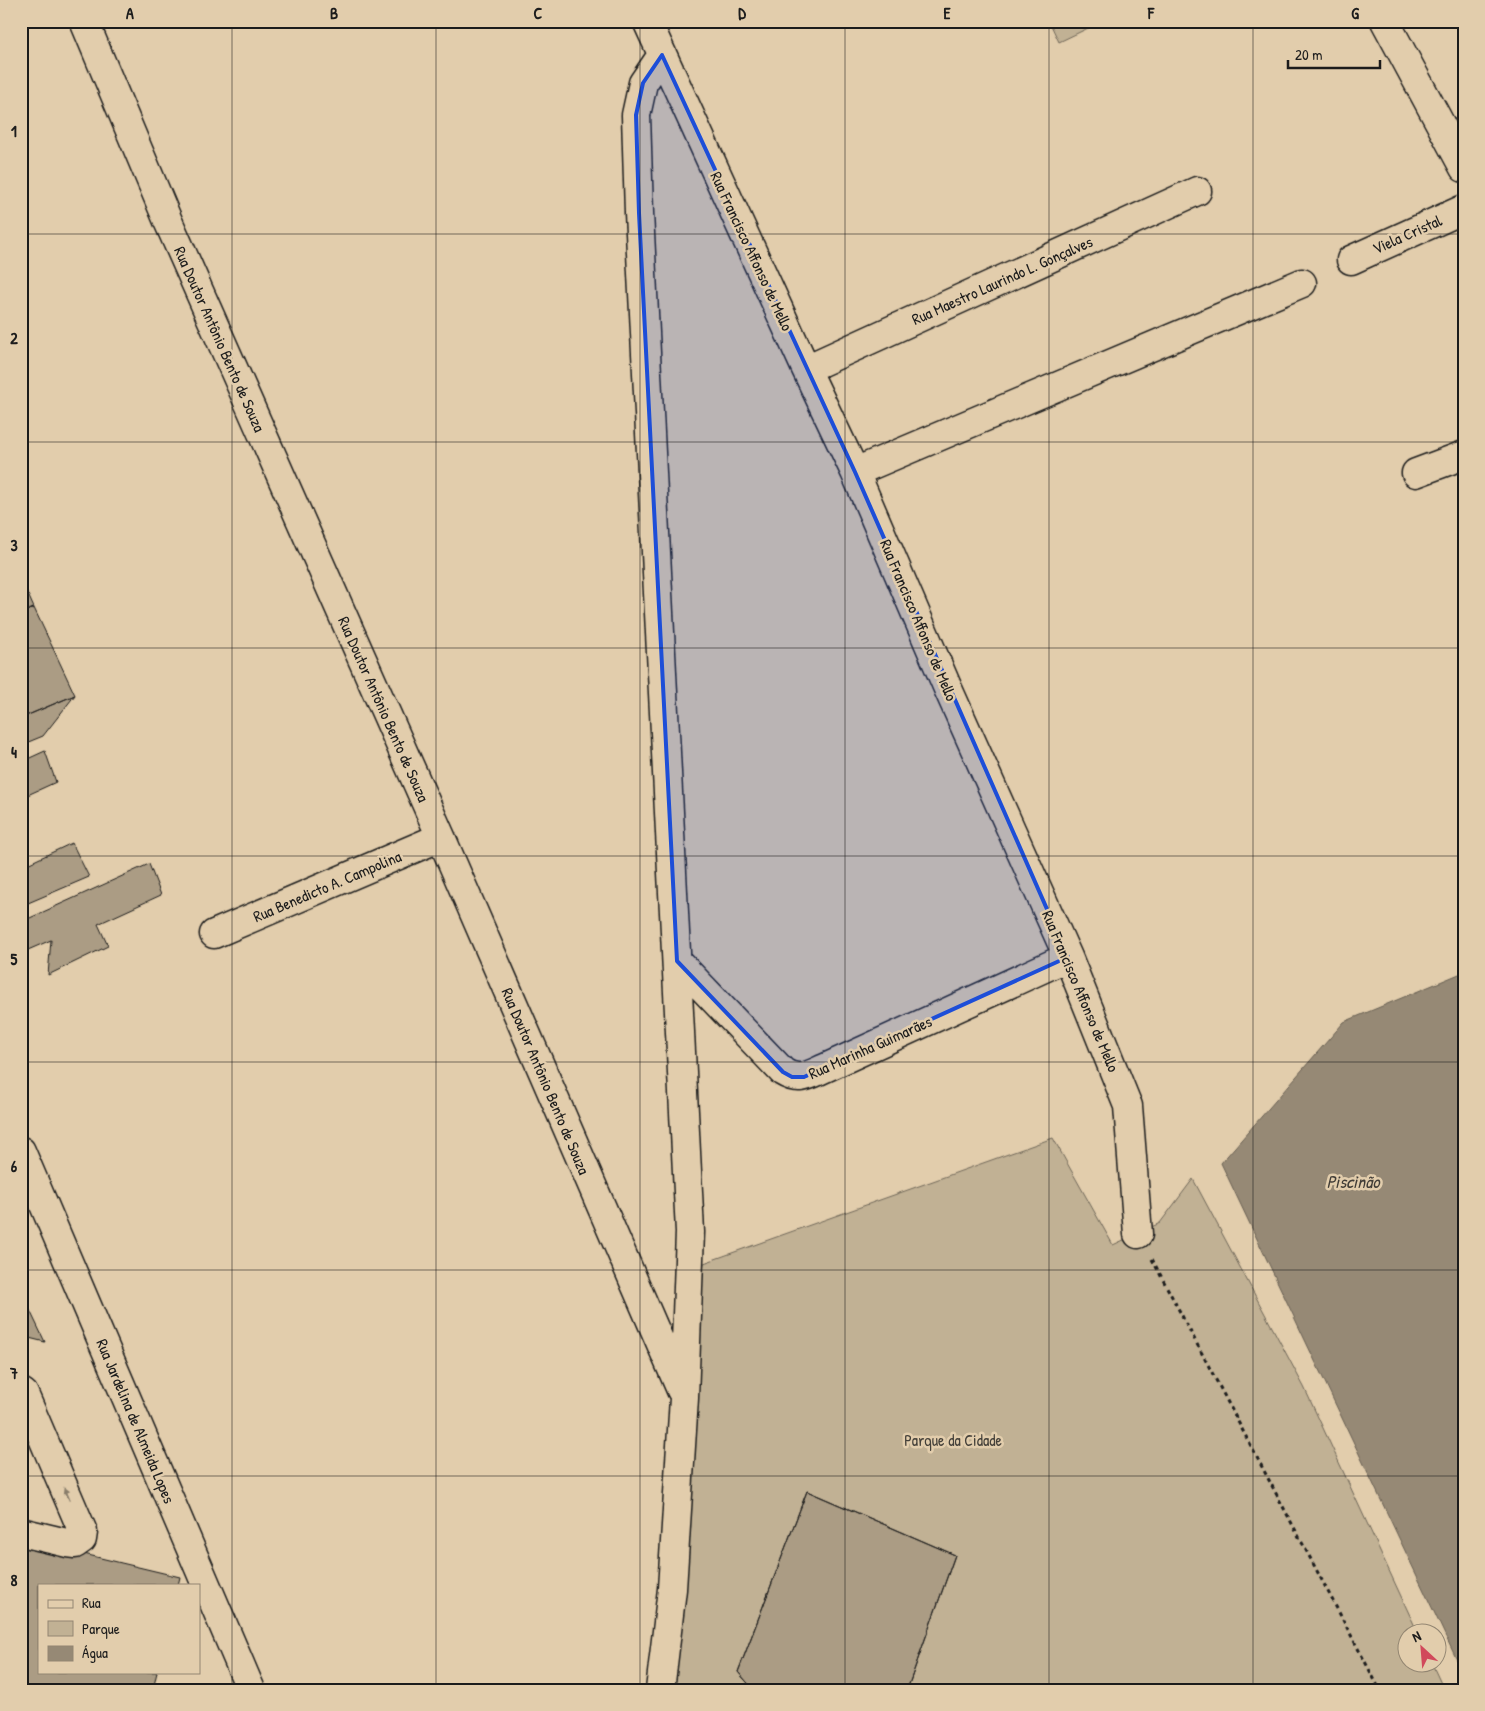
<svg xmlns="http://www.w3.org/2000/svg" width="1485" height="1711" font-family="'Patrick Hand',sans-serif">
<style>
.green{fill:#c1b194;stroke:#6e6658}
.water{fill:#968975;stroke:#655d51}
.building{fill:#ab9c84;stroke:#1c1c1c}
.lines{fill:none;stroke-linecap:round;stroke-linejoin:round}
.minor-casing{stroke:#1c1c1c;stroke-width:31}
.path{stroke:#1c1c1c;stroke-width:3;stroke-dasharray:4 4;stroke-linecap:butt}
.minor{stroke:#e2cdac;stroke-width:28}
.oneway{fill:#897d6b}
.marked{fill:#1d4ed8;fill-opacity:0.2;stroke:#1d4ed8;stroke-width:4;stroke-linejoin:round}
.grid{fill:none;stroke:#1c1c1c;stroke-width:1;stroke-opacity:0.55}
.labels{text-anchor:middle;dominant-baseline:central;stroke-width:5;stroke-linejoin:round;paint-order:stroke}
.street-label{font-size:16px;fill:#1c1c1c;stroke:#e2cdac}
.park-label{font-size:16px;fill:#45413a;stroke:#e2cdac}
.water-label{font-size:18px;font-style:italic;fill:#413d37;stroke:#e2cdac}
.neatline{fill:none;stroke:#1c1c1c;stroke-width:2}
.grid-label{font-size:16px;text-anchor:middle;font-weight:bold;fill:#1c1c1c}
</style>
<rect width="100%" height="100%" fill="#e2cdac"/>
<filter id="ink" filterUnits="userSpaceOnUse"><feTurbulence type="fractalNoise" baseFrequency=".02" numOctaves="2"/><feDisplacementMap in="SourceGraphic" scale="10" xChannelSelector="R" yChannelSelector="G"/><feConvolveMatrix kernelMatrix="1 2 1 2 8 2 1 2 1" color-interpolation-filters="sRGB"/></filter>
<g filter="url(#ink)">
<path class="green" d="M1049,21H1103L1059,42Z
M1053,1138L1113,1245L1160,1223L1193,1179L1304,1387L1418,1633L1408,1634V1664H1432L1444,1690H670L704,1263Z"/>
<path class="water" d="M1464,972V1675L1221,1163L1344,1022Z"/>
<path class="building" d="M21,579L34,608L21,613Z
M34,608L75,695L21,718V613Z
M75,695L43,736L21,745V718Z
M45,751L56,782L21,798V762Z
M72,843L89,877L21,906V867Z
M149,864L161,895L98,924L108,946L48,975L51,940L21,953V922Z
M21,1299L25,1300L45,1342L21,1336Z
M807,1491L955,1555L907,1690H754L738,1672Z
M807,1491L955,1555L907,1690H754L738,1672Z
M21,1539L180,1577L178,1585H39V1672H157L153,1690H21Z"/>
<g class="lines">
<g class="minor-casing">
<path id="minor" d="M84,21L168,221L441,837L681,1390
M647,21L806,369L855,472L949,691L1068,957L1128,1106L1138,1234
M1385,21L1464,168
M1351,260L1464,209
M806,369L1197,191
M855,472L1302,283
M1416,473L1464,455
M214,934L441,837
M677,961L783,1072C799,1082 809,1075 825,1068L1068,957
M21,1151L251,1690
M21,1392L24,1394L83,1532L82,1539L75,1544L67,1543L21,1532
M660,1690L672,1589L684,1398L690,1232L639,213L636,115L643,83L662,55"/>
</g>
<path class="path" d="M1152,1259L1380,1690"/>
<use href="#minor" class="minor"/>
</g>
<defs><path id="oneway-solid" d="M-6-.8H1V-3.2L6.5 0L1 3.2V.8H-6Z" transform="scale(1.25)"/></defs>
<use class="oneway" href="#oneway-solid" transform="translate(67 1494) rotate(-113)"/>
</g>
<path class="marked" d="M662,55L855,472L1068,957L804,1077H792L783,1072L677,961L639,213L636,115L643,83Z"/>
<path class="grid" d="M232,21V1690M436,21V1690M640,21V1690M845,21V1690M1049,21V1690M1253,21V1690M21,234H1464M21,442H1464M21,648H1464M21,856H1464M21,1062H1464M21,1270H1464M21,1476H1464"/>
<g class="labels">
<g class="street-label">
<text transform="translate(1407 234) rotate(-24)">Viela Cristal</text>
<text transform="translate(752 251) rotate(65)">Rua Francisco Affonso de Mello</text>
<text transform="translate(1002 280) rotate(-24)">Rua Maestro Laurindo L. Gonçalves</text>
<text transform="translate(220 339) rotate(66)">Rua Doutor Antônio Bento de Souza</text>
<text transform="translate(919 620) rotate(67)">Rua Francisco Affonso de Mello</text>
<text transform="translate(384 709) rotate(66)">Rua Doutor Antônio Bento de Souza</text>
<text transform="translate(327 886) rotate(-23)">Rua Benedicto A. Campolina</text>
<text transform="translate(1081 991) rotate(67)">Rua Francisco Affonso de Mello</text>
<text transform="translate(870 1047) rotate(-24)">Rua Marinha Guimarães</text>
<text transform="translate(546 1081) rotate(67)">Rua Doutor Antônio Bento de Souza</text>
<text transform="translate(136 1421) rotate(67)">Rua Jardelina de Almeida Lopes</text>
</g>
<g class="park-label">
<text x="953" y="1440">Parque da Cidade</text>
</g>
<g class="water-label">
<text x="1353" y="1181">Piscinão</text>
</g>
</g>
<rect width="1485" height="1711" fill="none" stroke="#e2cdac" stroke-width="55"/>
<rect x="38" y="1584" width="162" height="90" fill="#e2cdac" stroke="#938672"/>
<rect x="48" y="1600" width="25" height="8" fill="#e2cdac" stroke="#938672"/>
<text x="82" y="1608" font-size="15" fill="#1c1c1c">Rua</text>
<rect x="48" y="1621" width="25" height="15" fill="#c1b194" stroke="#938672"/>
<text x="82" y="1634" font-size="15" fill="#1c1c1c">Parque</text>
<rect x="48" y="1646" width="25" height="15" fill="#968975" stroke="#938672"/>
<text x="82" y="1658" font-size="15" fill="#1c1c1c">Água</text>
<g transform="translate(1422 1648) rotate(334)"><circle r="24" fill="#e2cdac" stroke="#938672"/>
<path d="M0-4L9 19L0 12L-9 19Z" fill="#d1495b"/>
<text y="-8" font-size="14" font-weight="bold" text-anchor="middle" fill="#1c1c1c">N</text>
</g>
<path d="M1288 60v8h92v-8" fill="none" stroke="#1c1c1c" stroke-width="2.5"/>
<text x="1295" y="60" font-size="15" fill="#1c1c1c" stroke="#e2cdac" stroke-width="4" paint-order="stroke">20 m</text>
<rect x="28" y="28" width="1430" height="1656" class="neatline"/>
<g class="grid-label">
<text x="130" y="19">A</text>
<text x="334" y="19">B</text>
<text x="538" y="19">C</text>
<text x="742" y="19">D</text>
<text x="947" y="19">E</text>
<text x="1151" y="19">F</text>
<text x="1355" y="19">G</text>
<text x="14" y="137">1</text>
<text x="14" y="344">2</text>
<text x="14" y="551">3</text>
<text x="14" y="758">4</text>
<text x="14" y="965">5</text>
<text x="14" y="1172">6</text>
<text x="14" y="1379">7</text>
<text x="14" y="1586">8</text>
</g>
</svg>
